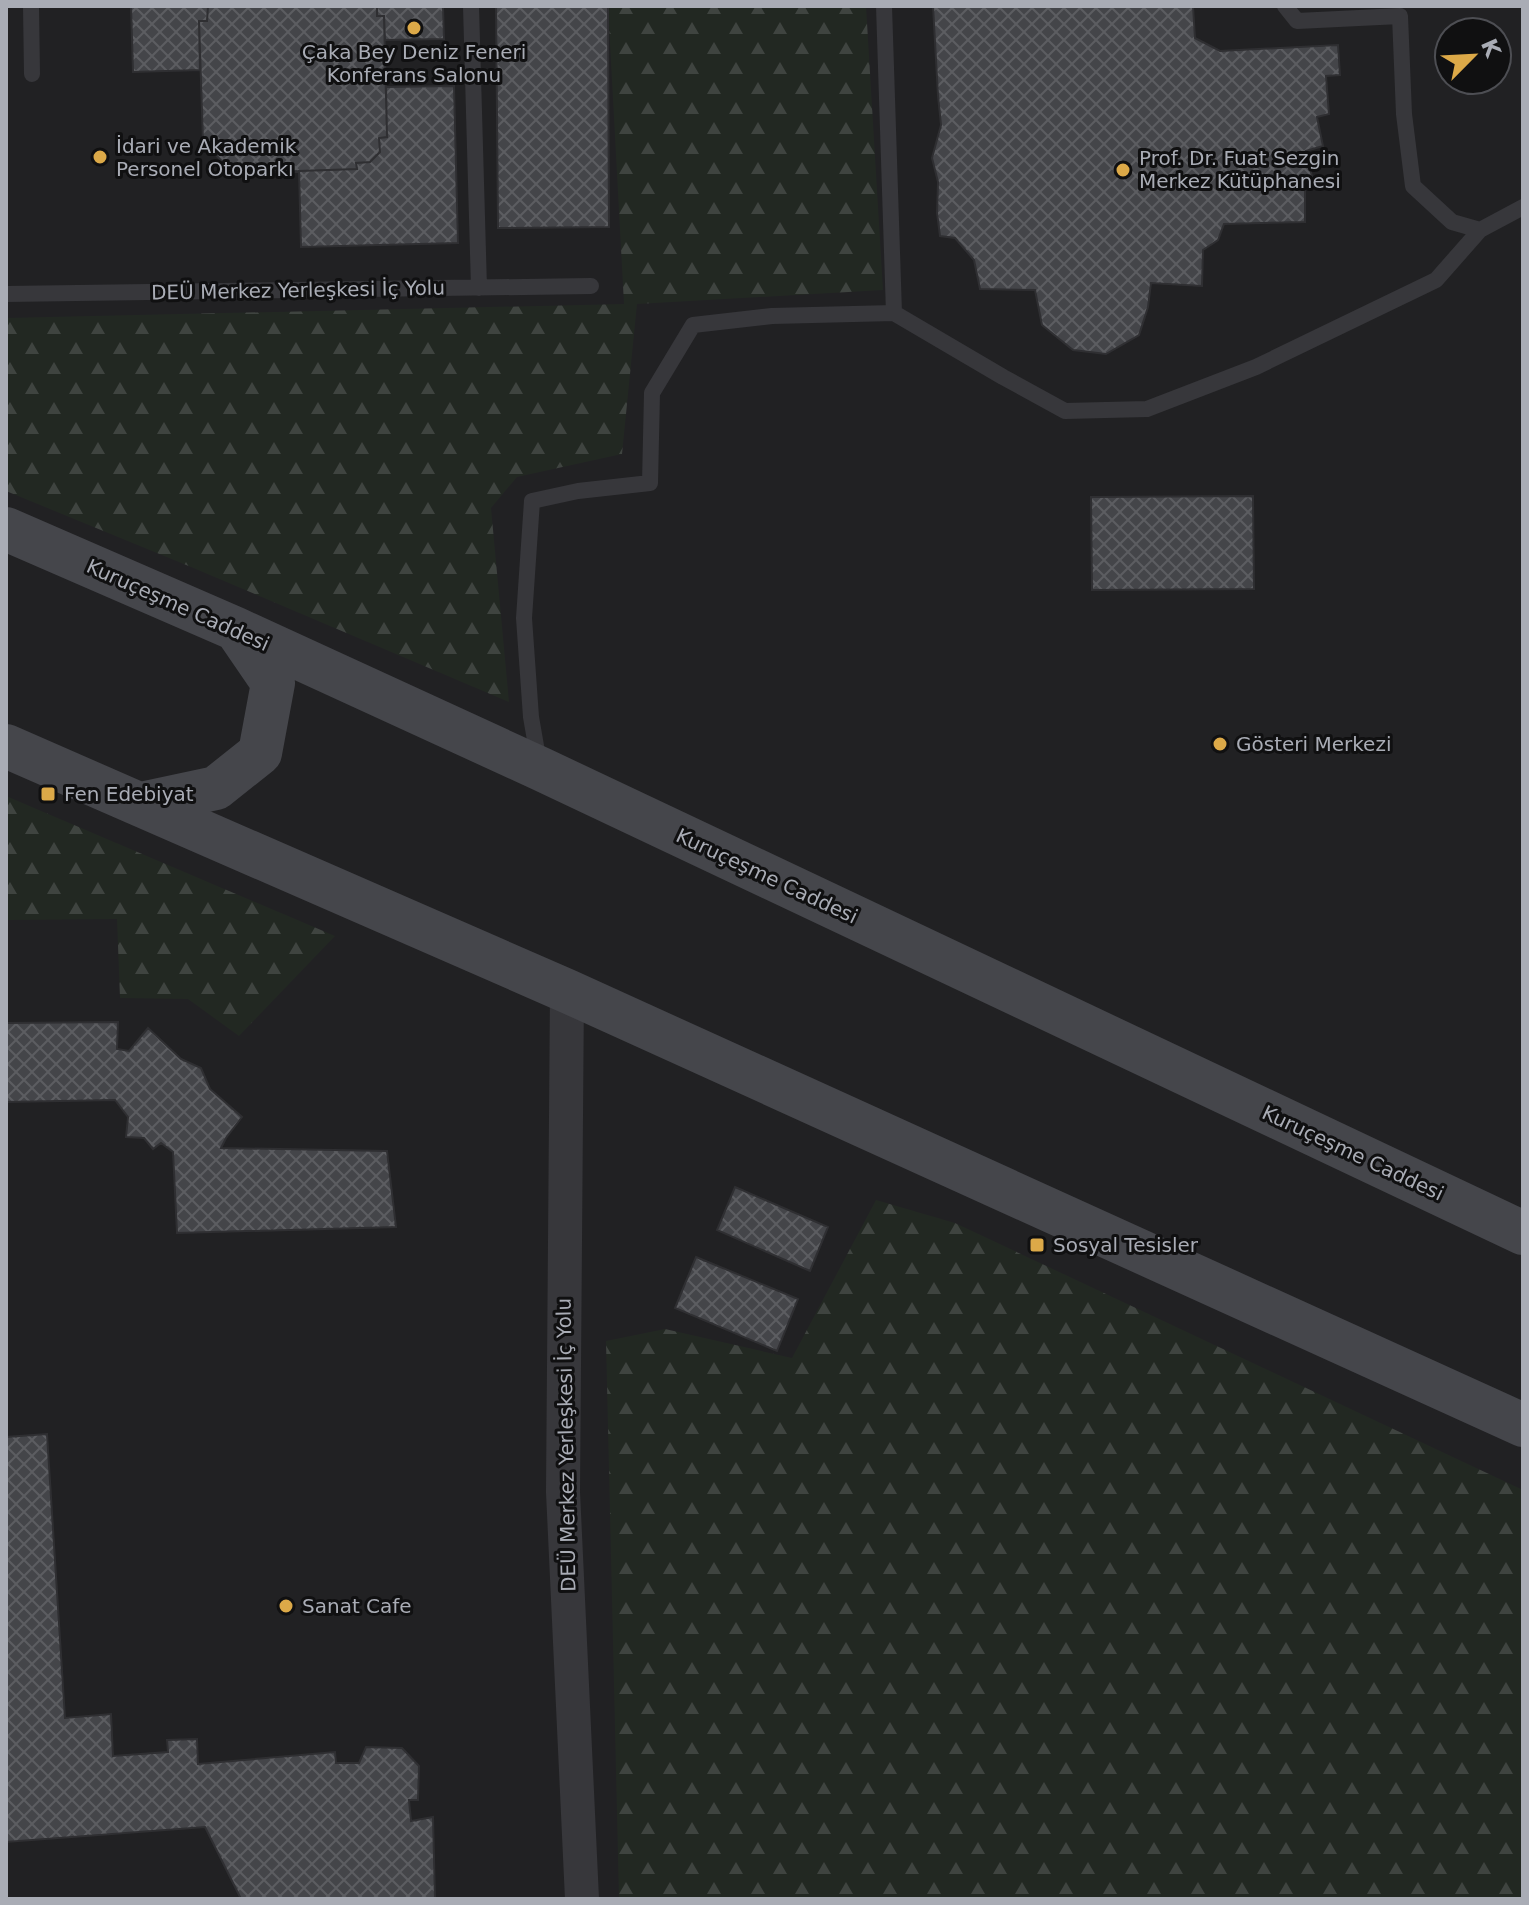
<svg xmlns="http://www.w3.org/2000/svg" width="1529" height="1905" font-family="'DejaVu Sans',sans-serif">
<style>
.built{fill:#212123;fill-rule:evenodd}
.forest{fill:url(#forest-firs)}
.building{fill:url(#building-cross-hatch);stroke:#2f2f32;stroke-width:2}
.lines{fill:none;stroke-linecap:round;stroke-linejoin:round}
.lane{stroke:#37373b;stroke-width:16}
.street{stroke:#37373b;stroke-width:34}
.secondary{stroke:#45464b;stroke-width:44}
.poi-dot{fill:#dca948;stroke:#101011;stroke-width:3}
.labels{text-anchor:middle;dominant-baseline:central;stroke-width:6;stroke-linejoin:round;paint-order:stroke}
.poi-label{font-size:20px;fill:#a9acb5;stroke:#101011;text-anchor:start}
.street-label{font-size:20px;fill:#a9acb5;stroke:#101011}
</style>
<defs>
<pattern id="forest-firs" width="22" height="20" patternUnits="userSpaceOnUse" patternTransform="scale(2)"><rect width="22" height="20" fill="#222822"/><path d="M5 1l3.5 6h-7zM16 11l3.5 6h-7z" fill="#3f4440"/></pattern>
<pattern id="building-cross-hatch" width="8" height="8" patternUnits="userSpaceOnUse" patternTransform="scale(2)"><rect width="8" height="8" fill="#444549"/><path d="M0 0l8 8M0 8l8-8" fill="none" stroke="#5c5d61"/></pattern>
</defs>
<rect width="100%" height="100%" fill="#151516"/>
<path class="built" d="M6,6H1523V1899H6ZM1449,32H1497V80H1449Z"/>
<path class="forest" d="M608,6H866L883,290L637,304L622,454L517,477L491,508L509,702L191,567L6,491V318L624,304Z
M6,796L335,936L239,1036L188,999L120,998L117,919L6,920Z
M876,1200L955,1223L1523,1490V1899H619L606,1341L665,1329L792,1358Z"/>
<path class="building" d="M131,6H208L207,21H199L200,70L133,72Z
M208,6H377V16H384L387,137L379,138L380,152L370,162L356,163L357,169L237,173V164L225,165L213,152V142H203L199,21H207Z
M377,6H443L444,39L385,40L384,16H377Z
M496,6H608L609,227L498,228Z
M933,6H1193L1195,38L1220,51L1338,45L1340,75L1326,76L1329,114L1317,117L1323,146L1306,151L1314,185L1305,189V222L1224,224L1218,240L1203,250L1202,286L1151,283L1148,307L1139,335L1106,354L1073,350L1042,325L1035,290L980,289L974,260L955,238L940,236L937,213L938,182L932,158L941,125L938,96Z
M454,86L458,243L301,247L299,171L357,169L356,163L370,162L380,152L379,138L387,137L386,87Z
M1253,496L1254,589L1092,590L1091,497Z
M118,1022L117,1049L129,1051L148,1028L181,1059L201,1068L210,1089L242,1117L226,1138L221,1148L387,1151L396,1227L177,1233L173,1152L161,1143L153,1149L144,1138L126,1137L128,1117L115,1100L6,1102V1023Z
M735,1187L828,1227L810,1271L717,1230Z
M696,1257L798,1299L777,1351L675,1308Z
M47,1434L65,1718L111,1714L113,1756L168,1752L167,1740L197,1739L198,1764L335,1752L336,1763H359L366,1747L402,1748L419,1766L418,1800H409L411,1821L433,1817L435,1899H241L205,1827L6,1842V1437Z"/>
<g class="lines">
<path class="lane" d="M31,6L32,74
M471,6L479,288
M884,6L894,313L1003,377L1065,411L1147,409L1256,367L1436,280L1480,230
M1285,6L1297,21L1400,16L1404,114L1413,186L1452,222L1480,230L1523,207
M6,294L591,286
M539,763L531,717L524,618L532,501L578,491L650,483L652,393L693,325L772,316L894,313"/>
<path class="street" d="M567,991L563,1492L582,1899"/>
<path class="secondary" d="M6,529L236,629L541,769L1523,1233
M6,746L567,991L1523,1425
M141,804L216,788L260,753L273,683L236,629"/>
</g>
<g class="poi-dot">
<circle cx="414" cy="28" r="8"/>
<circle cx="100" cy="157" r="8"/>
<circle cx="1123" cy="170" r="8"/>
<circle cx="1220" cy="744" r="8"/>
<rect x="40" y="786" width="16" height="16" rx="4"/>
<rect x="1029" y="1237" width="16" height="16" rx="4"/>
<circle cx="286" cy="1606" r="8"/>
</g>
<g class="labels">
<g class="poi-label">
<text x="414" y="52" text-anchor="middle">Çaka Bey Deniz Feneri<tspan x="414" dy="23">Konferans Salonu</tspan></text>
<text x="116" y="146">İdari ve Akademik<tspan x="116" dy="23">Personel Otoparkı</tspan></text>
<text x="1139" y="158">Prof. Dr. Fuat Sezgin<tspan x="1139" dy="23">Merkez Kütüphanesi</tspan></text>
<text x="1236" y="744">Gösteri Merkezi</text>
<text x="64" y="794">Fen Edebiyat</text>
<text x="1053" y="1245">Sosyal Tesisler</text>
<text x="302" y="1606">Sanat Cafe</text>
</g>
<g class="street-label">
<text transform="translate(298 290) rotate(-1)">DEÜ Merkez Yerleşkesi İç Yolu</text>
<text transform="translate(178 605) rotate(24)">Kuruçeşme Caddesi</text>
<text transform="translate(767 876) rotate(25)">Kuruçeşme Caddesi</text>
<text transform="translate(1353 1153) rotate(25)">Kuruçeşme Caddesi</text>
<text transform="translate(566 1445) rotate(-91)">DEÜ Merkez Yerleşkesi İç Yolu</text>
</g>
</g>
<rect width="1529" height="1905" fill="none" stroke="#a9acb5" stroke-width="16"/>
<g transform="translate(1473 56) rotate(66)"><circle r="38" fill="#101011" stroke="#4d4e53" stroke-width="2"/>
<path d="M0-6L14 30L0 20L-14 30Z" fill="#dca948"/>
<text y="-12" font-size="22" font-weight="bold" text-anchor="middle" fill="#a9acb5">K</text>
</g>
</svg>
